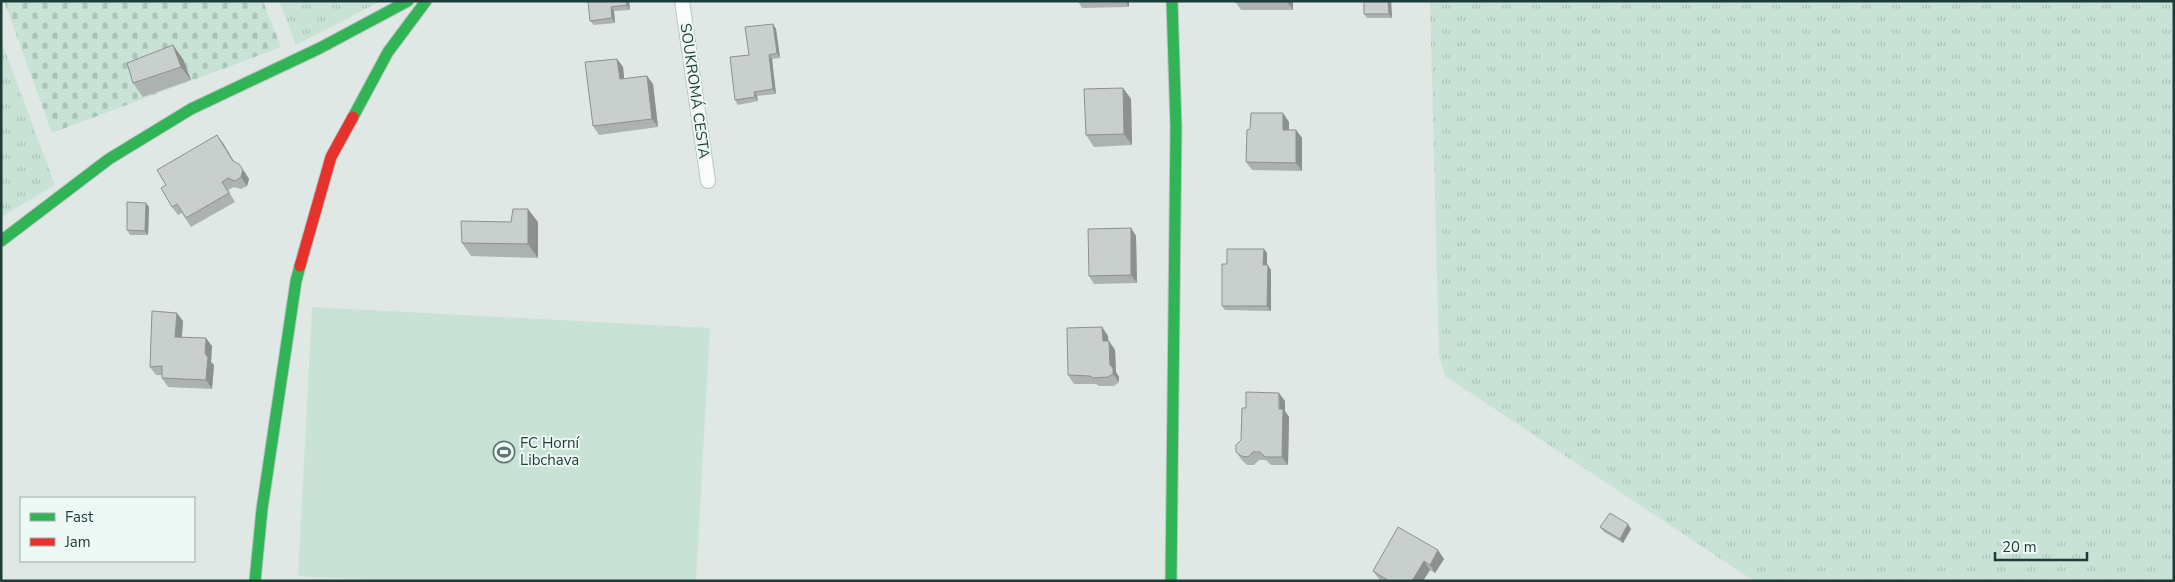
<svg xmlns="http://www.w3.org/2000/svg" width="2175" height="582" font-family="'Nunito Sans',sans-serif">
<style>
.grass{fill:url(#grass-tufts)}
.cemetery{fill:url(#cemetery-stones)}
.garden{fill:#c8e3d5}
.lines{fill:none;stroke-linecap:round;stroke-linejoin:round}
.lane-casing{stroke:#bdc5c3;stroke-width:16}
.fast-casing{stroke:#bcc6c4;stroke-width:13}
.jam-casing{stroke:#bcc6c4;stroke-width:13}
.lane{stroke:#fafcfb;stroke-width:14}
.fast{stroke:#30b455;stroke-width:11}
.jam{stroke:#e5322d;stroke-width:11}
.wall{fill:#acb2b0}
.shaded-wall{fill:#8c9190}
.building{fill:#c8cfcd;stroke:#8c9190}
.labels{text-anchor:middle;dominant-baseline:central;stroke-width:4;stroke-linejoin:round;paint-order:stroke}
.street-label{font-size:15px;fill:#1d3c39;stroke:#eef8f4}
.poi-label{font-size:15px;fill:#1d3c39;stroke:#eef8f4;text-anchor:start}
</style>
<defs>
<pattern id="grass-tufts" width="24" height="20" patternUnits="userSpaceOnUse" patternTransform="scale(1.25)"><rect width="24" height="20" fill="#c8e3d5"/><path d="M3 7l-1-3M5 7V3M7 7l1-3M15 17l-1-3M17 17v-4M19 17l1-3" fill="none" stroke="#abc4b8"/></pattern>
<pattern id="cemetery-stones" width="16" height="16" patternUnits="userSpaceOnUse" patternTransform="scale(1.25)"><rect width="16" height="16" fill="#c8e3d5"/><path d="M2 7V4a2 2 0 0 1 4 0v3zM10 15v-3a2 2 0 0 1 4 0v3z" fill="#abc4b8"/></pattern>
</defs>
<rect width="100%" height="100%" fill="#e0e8e6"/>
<path class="grass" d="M279,1H381L296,45Z
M1430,1H2174V581H1754L1445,376L1439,356Z
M1,40L55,185L1,217Z"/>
<path class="cemetery" d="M4,1H263L281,47L52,133Z"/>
<path class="garden" d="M312,307L710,328L696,581H391L298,576Z"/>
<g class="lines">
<g class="lane-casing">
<path id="lane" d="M682,1L708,181"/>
</g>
<g class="fast-casing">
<path id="fast" d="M353,117L388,52L426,1
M1,241L109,159L191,109L320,48L408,1
M255,581L262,509L296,281L300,266
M1171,581L1176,127L1172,1"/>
</g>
<g class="jam-casing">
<path id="jam" d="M300,266L331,157L353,117"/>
</g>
<use href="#lane" class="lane"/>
<use href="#fast" class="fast"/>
<use href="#jam" class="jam"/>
</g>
<path class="wall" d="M588,1H629L630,10L614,11L615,23L594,25L590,21Z
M1078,1H1129V7L1082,8Z
M1235,1H1293V10H1241Z
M1364,1H1391L1392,18H1367L1364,14Z
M773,24L776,29L780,58L772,59L776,94L757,96L758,101L738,105L735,100L749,55Z
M183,59L191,80L143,97L133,83Z
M617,59L623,67L624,79L647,76L653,84L658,127L599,135L593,126Z
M1123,88L1131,99L1132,145L1094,147L1086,135Z
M1289,122V130H1296L1302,138V171L1252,170L1246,162Z
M223,143L234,162L245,172L249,179L247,186L241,189L234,187L228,190L235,202L191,227L182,213L178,215L172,207L166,185Z
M146,203L149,207L148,235H130L127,230Z
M538,222V258L471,256L462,243Z
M1131,228L1136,236L1137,283L1094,284L1089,276Z
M1264,249L1267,253V265L1271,270V311L1225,310L1222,306L1227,264Z
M183,321L182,337L212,346L211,362L214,365L212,389L168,387L162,378V375H156L150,367Z
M1102,327L1108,336V341L1115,350L1116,372L1119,377V382L1114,386H1099L1096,384H1074L1068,375Z
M1285,401V411L1289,417L1288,465H1271L1266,460H1259L1254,465H1247L1242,460L1236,452L1241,440L1246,408Z
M1600,527L1631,529L1623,543L1604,532Z
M1444,559L1435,573L1430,570L1423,581H1381L1379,579L1373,571Z"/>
<path class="shaded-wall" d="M626,1H629L630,10L627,5Z
M1125,1H1129V7Z
M1287,1H1293V10L1287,2Z
M1388,1H1391L1392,18L1389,14Z
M611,7L614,11L615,23L612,18Z
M773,24L776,29L780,58L777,53Z
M173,45L183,59L191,80L181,67Z
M769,55L772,59L776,94L773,89Z
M617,59L623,67L625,87L620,79Z
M647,76L653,84L658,127L652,119Z
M1123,88L1131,99L1132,145L1124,134Z
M754,92L757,96L758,101L755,97Z
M1283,113L1289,122V138L1283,130Z
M1296,130L1302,138V171L1296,163Z
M217,135L223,143L239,170L233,161Z
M239,164L249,179L247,186L241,177Z
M146,203L149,207L148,235L145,231Z
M528,209L538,222V258L528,244Z
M1131,228L1136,236L1137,283L1131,275Z
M1264,249L1267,253V270L1263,265Z
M1268,265L1271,270V311L1267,306Z
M177,313L183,321L181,345L175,337Z
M1102,327L1108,336L1109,350L1103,341Z
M206,338L212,346L211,362L214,365L212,389L206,380Z
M1109,341L1115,350L1116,372L1119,377V382L1113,374L1110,365Z
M1279,393L1285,401V411L1289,417L1288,465L1282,457Z
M1628,524L1631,529L1623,543L1620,539Z
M1438,550L1444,559L1435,573L1430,565Z
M1424,561L1430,570L1423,581H1412Z"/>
<path class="building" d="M588,1H626L627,5L611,7L612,18L590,21Z
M1235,1H1287V2H1235Z
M1364,1H1388L1389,14H1364Z
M773,24L777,53L769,55L773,89L754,92L755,97L735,100L730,57L749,55L745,27Z
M173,45L181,67L133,83L127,63Z
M617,59L620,79L647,76L652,119L593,126L585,62Z
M1123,88L1124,134L1086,135L1084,89Z
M1251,113H1283V130H1296V163L1246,162L1247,130L1250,129Z
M217,135L233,161L239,164L243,170L241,177L235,181L228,178L222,182L229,193L186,218L177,204L172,207L161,188L166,185L157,170Z
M127,202L146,203L145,231L127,230Z
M513,209H528V244L462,243L461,221L511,222Z
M1131,228V275L1089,276L1088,229Z
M1227,249H1264L1263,265H1268L1267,306H1222V264H1227Z
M152,311L177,313L175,337L206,338L205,354L208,357L206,380L162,378V366L150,367Z
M1102,327L1103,341H1109L1110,365L1113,368V374L1108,377L1093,378L1090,376L1068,375L1067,328Z
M1246,392L1279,393V409H1283L1282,457H1265L1260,452H1253L1248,457L1241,456L1236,452V445L1241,440L1242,408H1246Z
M1610,513L1628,524L1620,539L1600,527Z
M1398,527L1438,550L1430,565L1424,561L1412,581H1389L1373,571Z"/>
<defs>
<g id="stadium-ring" transform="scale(1.125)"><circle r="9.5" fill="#eef8f4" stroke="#617876" stroke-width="1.5"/><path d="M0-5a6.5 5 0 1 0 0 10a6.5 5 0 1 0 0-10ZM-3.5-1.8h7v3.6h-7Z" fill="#617876"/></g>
</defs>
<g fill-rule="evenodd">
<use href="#stadium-ring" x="504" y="452"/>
</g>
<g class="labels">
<g class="street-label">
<text transform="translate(695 91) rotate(82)">SOUKROMÁ CESTA</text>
</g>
<g class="poi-label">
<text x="520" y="443">FC Horní<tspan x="520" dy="17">Libchava</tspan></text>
</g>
</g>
<rect width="2175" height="582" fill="none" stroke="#1d3c39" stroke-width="5"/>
<rect x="20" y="497" width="175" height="65" fill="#eef8f4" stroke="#9aada9"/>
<rect x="30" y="513" width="25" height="8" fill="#30b455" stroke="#9aada9"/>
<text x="65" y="522" font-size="15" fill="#1d3c39">Fast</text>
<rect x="30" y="538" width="25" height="8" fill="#e5322d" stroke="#9aada9"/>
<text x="65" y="547" font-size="15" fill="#1d3c39">Jam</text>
<path d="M1995 552v8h92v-8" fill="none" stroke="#1d3c39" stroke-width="2.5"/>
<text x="2002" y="552" font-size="15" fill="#1d3c39" stroke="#eef8f4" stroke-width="4" paint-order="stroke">20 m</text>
</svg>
